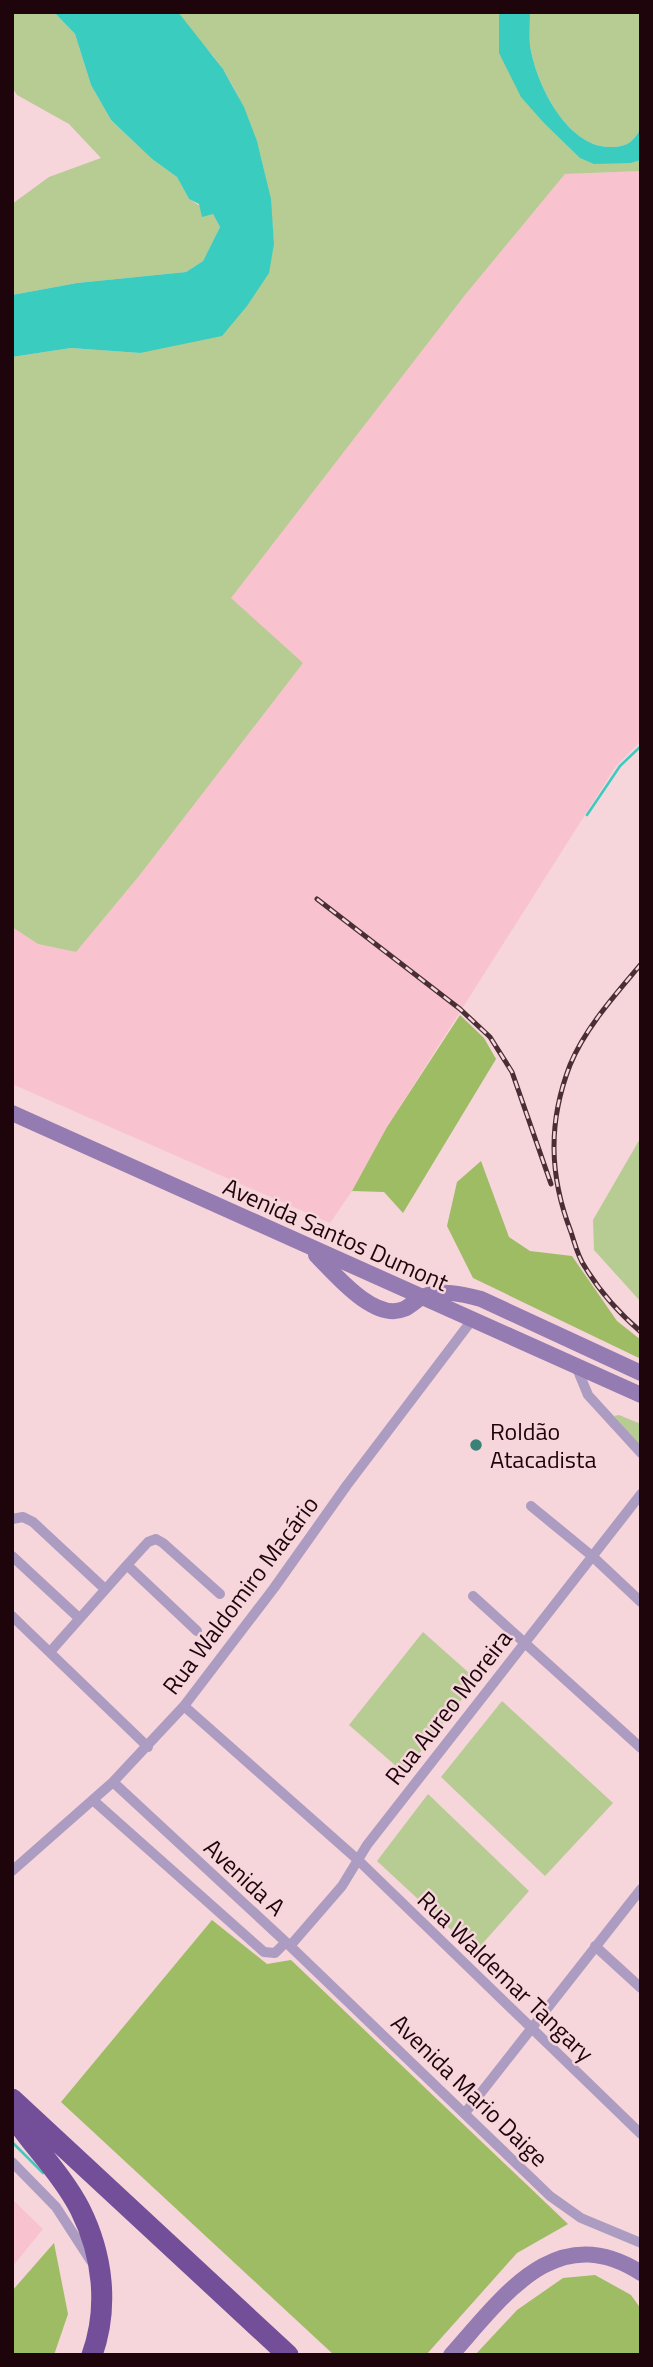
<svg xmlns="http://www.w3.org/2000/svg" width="653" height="2367" font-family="'Titillium Web',sans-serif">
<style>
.built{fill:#f8c3ce}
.green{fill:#b6cc92}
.forest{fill:#9dbc63}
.water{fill:#3accbe}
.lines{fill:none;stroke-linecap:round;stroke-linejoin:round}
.stream{stroke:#3accbe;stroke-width:2.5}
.street{stroke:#ac9cc1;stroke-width:10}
.secondary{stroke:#947bb1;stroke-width:16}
.highway{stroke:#734e99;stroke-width:21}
.rail-casing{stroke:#492f35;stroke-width:5}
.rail{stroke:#f6d5db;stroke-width:2.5;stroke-dasharray:8;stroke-linecap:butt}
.poi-dot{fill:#3a8178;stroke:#f6d5db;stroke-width:2.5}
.labels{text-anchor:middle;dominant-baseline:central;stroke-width:5;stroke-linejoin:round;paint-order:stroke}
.street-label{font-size:24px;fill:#1e050c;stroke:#f6d5db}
.poi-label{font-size:24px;fill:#1e050c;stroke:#f6d5db;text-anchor:start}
</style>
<rect width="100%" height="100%" fill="#f6d5db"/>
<path class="built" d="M641,171V741L616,766L387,1127L352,1191L330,1223L12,1084V927L38,944L76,952L139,876L302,663L230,598L465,295L565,174Z
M12,2199L43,2229L12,2267Z"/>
<path class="green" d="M12,12H54L75,34L91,85L111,120L152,159L177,177L189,199L213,214L220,227L203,261L186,272L77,283L12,295V204L49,177L101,158L69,124L17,95L12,87Z
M178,12H499V53L543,122L631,163L641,160V171L565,174L465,295L231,598L303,663L139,876L76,952L38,944L12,927V357L71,348L140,353L274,244C270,182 257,124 224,71C211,50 191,34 178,12Z
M530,12H641V128C634,141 627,147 612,147C567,149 535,82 530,45C529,34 530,23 530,12Z
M641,1137V1302L594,1250L593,1220Z
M619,1415L641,1424V1447L614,1416Z
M423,1632L477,1680L404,1773L349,1725Z
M502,1701L613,1803L545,1876L441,1777Z
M428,1794L529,1891L475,1952L377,1861Z"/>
<path class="forest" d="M460,1015L484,1038L496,1059L403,1213L384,1192L352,1191L387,1127Z
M481,1161L509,1237L530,1251L572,1256L617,1321L641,1340V1359L473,1278L447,1226L457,1182Z
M212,1920L267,1964L291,1960L568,2224L517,2253L426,2355H334L61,2102Z
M54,2243L68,2314L54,2355H12V2291Z
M595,2275L631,2295L641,2309V2355H475L517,2310L563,2278Z"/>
<path class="water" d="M54,12H178L223,69L244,107L257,141L271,199L274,244L269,273L247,306L222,336L140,353L71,348L12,357V295L77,283L186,272L203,261L220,227L213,214L202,217L199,204L189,199L177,177L152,159L111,120L91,85L75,34Z
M499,12H530C530,23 529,34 530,45C535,82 567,149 612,147C627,147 634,141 641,128V160L631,163L594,164L580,158L543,122L521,97L499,53Z"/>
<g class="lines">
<path class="stream" d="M587,815L620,766L641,746
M12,2142L43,2173"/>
<path class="street" d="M576,1366L588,1395L641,1453
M531,1506L592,1556L641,1602
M12,1519L23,1517L33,1522L105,1589
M12,1556L79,1618
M127,1565L148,1542L156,1539L163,1543L220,1594
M473,1596L641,1748
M12,1616L148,1747
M50,1652L127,1565L197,1631
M184,1706L358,1860L641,2134
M113,1782L290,1946L550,2196L581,2218L641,2243
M94,1801L264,1952L275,1953L285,1943
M12,1871L113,1782L184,1706L274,1588L347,1485L472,1320
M290,1946L342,1886L367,1845L641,1494
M595,1946L641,1988
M465,2113L641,1889
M12,2162L56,2207L91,2261"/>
<path class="secondary" d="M12,1113L641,1395
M316,1255C334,1273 374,1322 404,1309C411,1306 416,1300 422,1297C442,1289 462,1294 481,1299L641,1373
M451,2355C503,2297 556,2218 641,2273"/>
<path class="highway" d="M12,2099L288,2355
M17,2122C38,2151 64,2178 80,2209C103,2255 109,2307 92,2355"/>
<g class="rail-casing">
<path id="rail" d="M317,899L460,1009L490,1037L512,1072L551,1184
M641,964C616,994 585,1028 570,1065C548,1122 549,1175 571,1232C575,1244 578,1257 585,1267C600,1292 619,1313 641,1332"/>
</g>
<use href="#rail" class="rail"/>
</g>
<circle class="poi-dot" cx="476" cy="1445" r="7"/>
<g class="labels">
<g class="street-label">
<text transform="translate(336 1234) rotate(24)">Avenida Santos Dumont</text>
<text transform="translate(240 1595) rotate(-53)">Rua Waldomiro Macário</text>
<text transform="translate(448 1707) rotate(-52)">Rua Aureo Moreira</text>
<text transform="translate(245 1877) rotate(43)">Avenida A</text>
<text transform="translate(506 1976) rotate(44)">Rua Waldemar Tangary</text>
<text transform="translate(470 2090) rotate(44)">Avenida Mario Daige</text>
</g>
<g class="poi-label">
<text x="490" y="1431">Roldão<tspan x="490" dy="28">Atacadista</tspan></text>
</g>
</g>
<rect width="653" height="2367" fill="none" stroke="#1e050c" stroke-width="28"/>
</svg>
